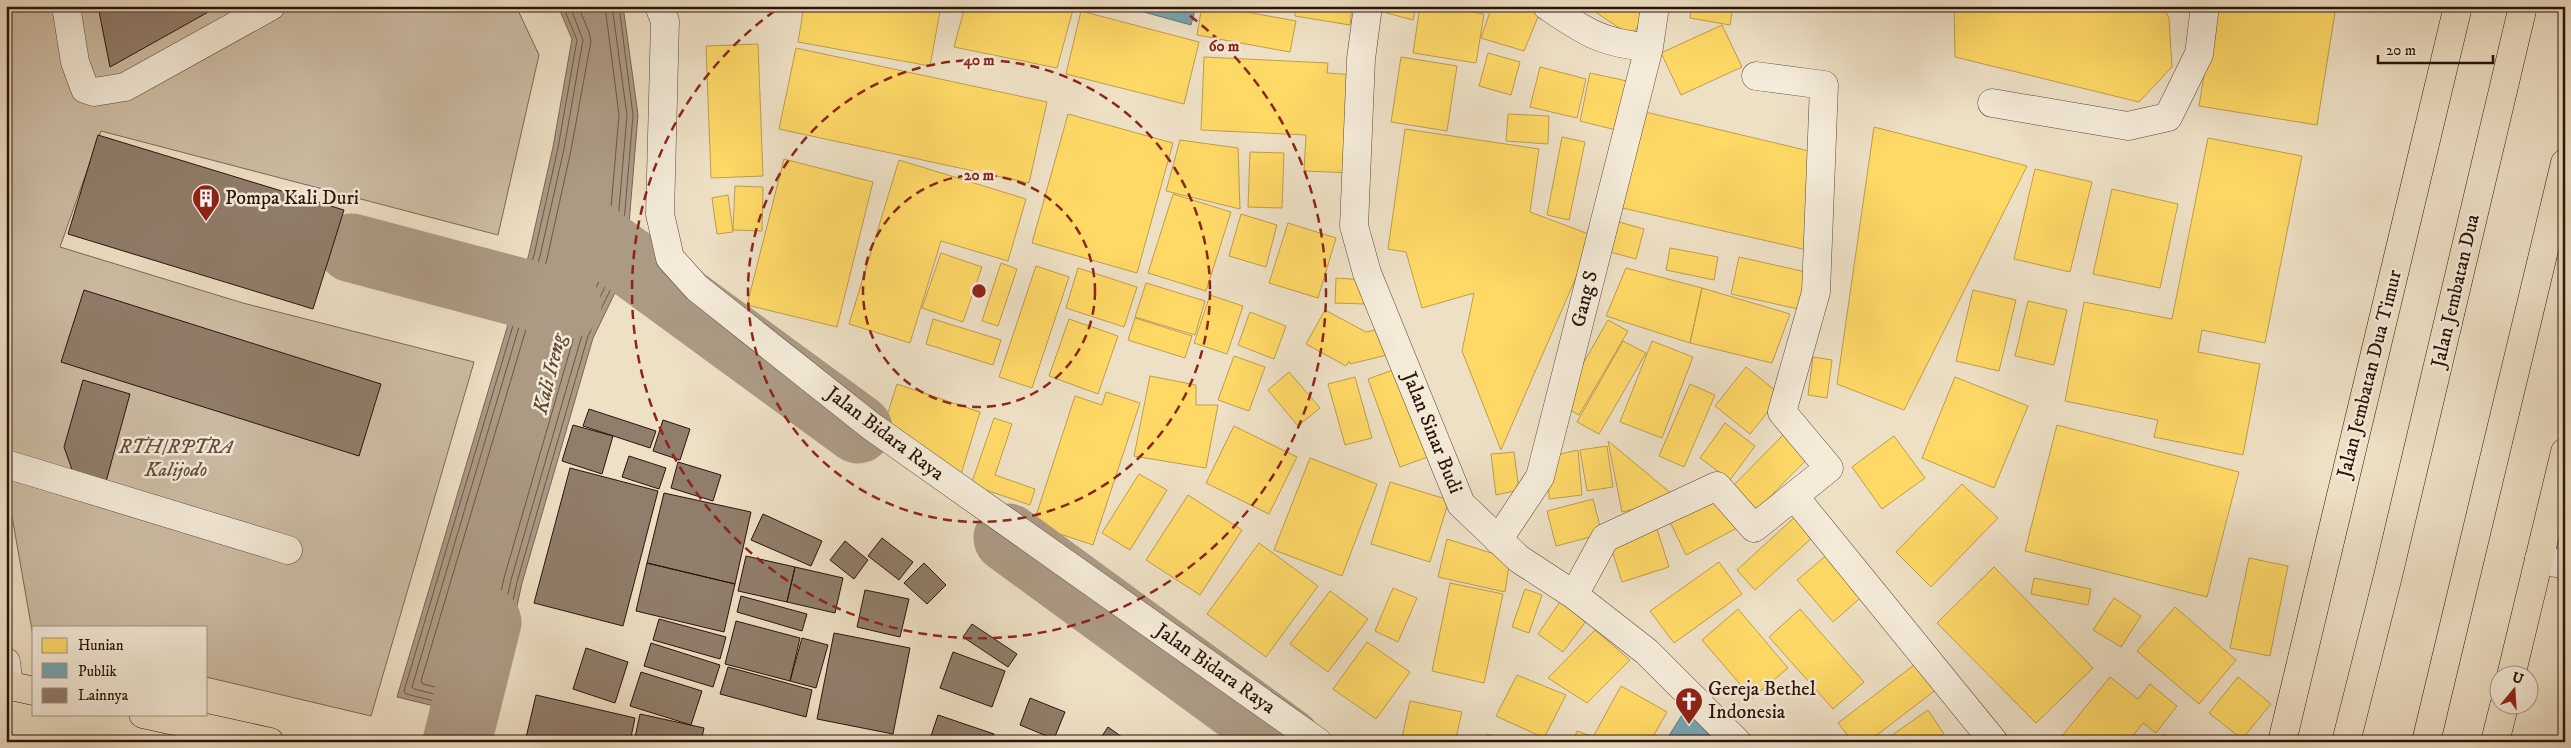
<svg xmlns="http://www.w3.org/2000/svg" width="2571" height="748" font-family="'IM FELL DW Pica',serif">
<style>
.green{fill:#cdbda5;stroke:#7c6858}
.water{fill:#ac9a85;stroke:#786454}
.homes{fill:#ffd966;stroke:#bf9d4a}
.public{fill:#76a5af;stroke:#60797e}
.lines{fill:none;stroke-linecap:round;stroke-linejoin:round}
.shore{stroke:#6c5648;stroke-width:1}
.river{stroke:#ac9a85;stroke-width:69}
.building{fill:#907d6b;stroke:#2b120a}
.minor-casing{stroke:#5c4639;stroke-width:29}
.major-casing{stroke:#2b120a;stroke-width:29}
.highway-casing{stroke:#2b120a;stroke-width:29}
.minor{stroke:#f4ebd9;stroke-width:28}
.major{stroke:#eee0c5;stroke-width:28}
.highway{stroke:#eee0c5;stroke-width:28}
.ring{fill:none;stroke:#8f2418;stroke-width:2.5;stroke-dasharray:9 6}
.labels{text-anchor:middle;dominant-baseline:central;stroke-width:5;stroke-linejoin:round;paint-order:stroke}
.poi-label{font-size:20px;fill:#2b120a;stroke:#f4ebd9;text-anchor:start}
.street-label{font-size:20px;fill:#2b120a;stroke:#f4ebd9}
.park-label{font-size:20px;font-style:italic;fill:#644e40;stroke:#f4ebd9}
.water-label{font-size:21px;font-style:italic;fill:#5f483b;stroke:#f4ebd9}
.centre{fill:#8f2418;stroke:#f4ebd9;stroke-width:2.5}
.ring-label{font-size:15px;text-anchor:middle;font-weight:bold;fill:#8f2418;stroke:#f4ebd9;stroke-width:5;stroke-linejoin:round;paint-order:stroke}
</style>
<rect width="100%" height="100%" fill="#eee0c5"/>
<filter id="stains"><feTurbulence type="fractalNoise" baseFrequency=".004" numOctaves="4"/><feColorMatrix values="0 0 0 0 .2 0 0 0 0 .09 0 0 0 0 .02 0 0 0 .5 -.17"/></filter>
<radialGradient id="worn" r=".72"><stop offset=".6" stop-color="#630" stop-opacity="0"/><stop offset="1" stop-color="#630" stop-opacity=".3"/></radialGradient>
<path class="green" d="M6,6H516L539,55L498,235L101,131L60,247L243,303L474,362L371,716L206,677V627H34L33,636L6,482Z"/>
<path class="water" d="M558,6H623L638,115L625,272L593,338L522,583L492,720L397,697L529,254L553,147L572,39Z"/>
<path class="homes" d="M804,6H941L930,66L798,42Z
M965,6H1074L1057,68L954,47Z
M1202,6H1213L1296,21L1290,52L1197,35Z
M1296,6H1352L1350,25L1295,16Z
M1381,6H1416L1413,20L1379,11Z
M1420,6H1438L1484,14L1476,63L1413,53Z
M1492,6L1542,7L1524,51L1481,38Z
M1598,6H1652L1631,36L1594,11Z
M1692,6H1733L1730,25L1690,18Z
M1954,6H2163L2169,18L2172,67L2139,102L1955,57Z
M2215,6H2336L2317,125L2199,106Z
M1081,11L1199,42L1184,104L1066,74Z
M1722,25L1742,67L1681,95L1661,53Z
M758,44L763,176L711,178L706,46Z
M796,48L1047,102L1029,183L779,129Z
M1488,53L1520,62L1511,95L1479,86Z
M1204,57L1328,63L1327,73L1357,75L1353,173L1304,171L1306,135L1201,130Z
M1401,57L1457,66L1447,131L1391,122Z
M1540,67L1586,79L1577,118L1530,107Z
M1590,73L1627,81L1616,130L1580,121Z
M1641,111L1809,151L1807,250L1618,207Z
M1068,114L1173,143L1137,273L1032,243Z
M1508,114L1549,116L1548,144L1506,141Z
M1874,127L2027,166L1904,410L1837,384Z
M1405,129L1539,149L1530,212L1594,236L1501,450L1462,351L1474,293L1422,308L1406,252L1388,249Z
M1562,137L1585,142L1569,220L1547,215Z
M2208,138L2302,156L2265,343L2202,330L2198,352L2260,364L2243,455L2154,437L2158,420L2065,401L2084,302L2172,319Z
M1180,140L1238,148L1240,209L1166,191Z
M1250,152L1284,153L1282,208L1248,207Z
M784,159L873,182L837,327L747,305Z
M899,160L1026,199L1008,261L941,241L910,343L849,324Z
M2035,169L2092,182L2070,272L2014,259Z
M735,186L763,187L762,231L733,230Z
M2112,189L2178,204L2160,288L2093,274Z
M1173,194L1231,212L1206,291L1148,273Z
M728,195L733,232L717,234L712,198Z
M1241,214L1277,225L1266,267L1229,256Z
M1612,220L1644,229L1636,259L1603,250Z
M1288,223L1336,238L1318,298L1269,283Z
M1670,248L1718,257L1714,280L1666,270Z
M941,253L982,267L963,322L922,308Z
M1739,257L1815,274L1807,311L1731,294Z
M1001,263L1017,269L998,326L982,321Z
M1036,266L1069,277L1032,388L999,377Z
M1078,268L1137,287L1124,327L1066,308Z
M1626,268L1702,288L1690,343L1606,316Z
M1336,278L1365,280L1364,304L1335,303Z
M1146,283L1205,301L1195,335L1135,317Z
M1702,288L1790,314L1772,363L1690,343Z
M1973,290L2016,300L1999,371L1956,361Z
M1210,295L1243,306L1227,354L1194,343Z
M2028,301L2067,310L2054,365L2015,356Z
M1325,310L1366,332L1380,329L1387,355L1350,364L1349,361L1346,366L1306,344Z
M1250,312L1286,326L1274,359L1238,345Z
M1135,318L1192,336L1185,358L1128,340Z
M933,319L1001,340L993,365L926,344Z
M1069,319L1118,336L1098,394L1049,376Z
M1608,320L1628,331L1579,415L1560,404Z
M1623,341L1646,353L1599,434L1577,422Z
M1652,341L1693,357L1662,438L1620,422Z
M1234,356L1265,367L1249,411L1218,400Z
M1813,357L1832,360L1827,398L1808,395Z
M1401,367L1433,455L1400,467L1368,379Z
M1746,367L1781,395L1750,434L1715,406Z
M1289,372L1320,408L1298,426L1268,390Z
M1150,376L1196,385V405H1218L1206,468L1134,456Z
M1355,377L1372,438L1345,445L1328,384Z
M1955,377L2028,406L1994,488L1922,458Z
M897,384L980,412L961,474L885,422Z
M1690,384L1715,395L1684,467L1659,456Z
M1106,392L1140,403L1093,545L1033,525L1075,396L1102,405Z
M994,418L1012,424L995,475L1035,489L1030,505L971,485Z
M1725,423L1755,446L1730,480L1700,458Z
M2057,425L2239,472L2207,597L2025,551Z
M1234,426L1297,457L1269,514L1206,483Z
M1787,431L1811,455L1753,514L1729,490Z
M1894,436L1925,478L1882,509L1852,467Z
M1608,441L1678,499L1622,512Z
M1607,446L1613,487L1587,491L1580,450Z
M1578,450L1582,495L1549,499L1548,457Z
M1514,452L1519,490L1496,495L1491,454Z
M1310,458L1377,484L1342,576L1274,550Z
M1139,474L1167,490L1130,550L1102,533Z
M1390,482L1449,500L1430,562L1371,544Z
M1962,484L1998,518L1931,587L1896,552Z
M1188,495L1242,530L1200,595L1146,560Z
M1723,496L1739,527L1686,555L1670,522Z
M1593,499L1602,534L1556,546L1547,511Z
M1797,515L1816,534L1755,590L1737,570Z
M1656,526L1669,567L1622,582L1609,541Z
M1447,539L1510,559L1505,592L1438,577Z
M1259,543L1318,586L1266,657L1207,614Z
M1829,553L1865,594L1833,622L1797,580Z
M2249,558L2288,566L2270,656L2230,648Z
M1719,562L1742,594L1674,643L1650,611Z
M1994,567L2093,668L2036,723L1937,623Z
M2034,578L2091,589L2088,605L2031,594Z
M1450,583L1503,594L1484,683L1432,671Z
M1393,588L1417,598L1398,642L1375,631Z
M1525,589L1542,595L1529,633L1512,627Z
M1330,591L1368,619L1328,672L1290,644Z
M2114,598L2141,616L2121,647L2093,630Z
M1560,602L1586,621L1563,652L1538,634Z
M2175,607L2236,660L2199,704L2137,651Z
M1738,609L1788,668L1752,698L1702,640Z
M1800,609L1864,682L1833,709L1769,637Z
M1595,630L1630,660L1587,703L1548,678Z
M1367,642L1410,672L1376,719L1333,689Z
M1918,662L1938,688L1868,742H1853L1838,723Z
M1517,675L1566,695L1544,738L1496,716Z
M2110,677L2138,699L2150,684L2177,706L2156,733L2143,723L2128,742H2070L2062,736Z
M2238,677L2271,704L2242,739L2209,713Z
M1621,686L1667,712L1650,742H1573L1577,731L1593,737Z
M1410,701L1462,712L1455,742H1401Z
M1928,710L1944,734L1932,742H1882Z
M1487,734L1513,742H1484Z
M2163,734L2178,742H2159Z
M1811,738L1823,742H1810Z"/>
<path class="public" d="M1122,6H1196L1191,25Z
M1687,707L1715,742H1665Z"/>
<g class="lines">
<path class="shore" d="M563,6L577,40L558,148L534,255L404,691L406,694L486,714L489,712L517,582L588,336L620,270L633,115L619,6
M570,6L583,40L564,149L540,256L412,687L414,689L482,706L484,704L511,580L582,335L614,268L627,115L612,6
M578,6L589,32L591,41L571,150L547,259L421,681L423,684L476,697L479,695L504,578L575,333L606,266L619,115L605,6"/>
<path class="river" d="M590,233L858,429
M352,248L567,305
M1008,538L1287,742
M457,742L487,622"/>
</g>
<path class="building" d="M98,6H219L110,67Z
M98,135L344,210L313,309L68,234Z
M84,290L381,384L359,456L61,362Z
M83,380L130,394L104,489L76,481L64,447Z
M589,409L656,431L650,448L583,426Z
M663,420L690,429L680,460L653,451Z
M573,425L613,436L602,474L562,461Z
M629,456L666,468L659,489L622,477Z
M678,462L721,475L713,501L671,488Z
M570,468L658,491L623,626L534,603Z
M664,493L751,512L735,584L647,563Z
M763,514L822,541L811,566L751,540Z
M882,538L913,562L899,580L868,556Z
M845,541L868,560L854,579L830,560Z
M746,556L795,567L787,602L738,591Z
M647,563L735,584L724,632L636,611Z
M924,563L946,585L927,604L904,583Z
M795,567L843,578L835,613L787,602Z
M865,590L909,599L900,637L857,627Z
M741,596L807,614L802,631L737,612Z
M659,619L726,637L720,659L653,640Z
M736,621L800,638L790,681L725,664Z
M972,624L1017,654L1008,667L963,637Z
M834,633L910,648L893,734L817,719Z
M802,638L828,645L816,688L790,681Z
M651,643L720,665L713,687L644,666Z
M586,648L628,662L615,703L573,689Z
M953,652L1005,671L992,707L940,688Z
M728,667L812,690L806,717L720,694Z
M641,672L702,691L691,725L630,706Z
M536,695L635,718L630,742H525Z
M1030,698L1065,712L1054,739L1020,725Z
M640,714L704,728L701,742H634Z
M938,715L994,734L992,742H929Z
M1108,727L1129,742H1098Z"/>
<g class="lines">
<g class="minor-casing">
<path id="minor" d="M66,6L75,62L85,89L94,92L125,87L271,6
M659,6L665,21L660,214L670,258L697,288L871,426L1318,742
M1368,6L1361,59L1354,226L1367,273L1461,504L1519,559L1574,595L1647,652L1737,742
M1547,6C1584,31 1602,44 1649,47
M1992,103L2128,126L2168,117L2199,54L2205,6
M6,464L288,550
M1794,496L1994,742
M1498,540L1540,477L1649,47L1655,6
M2539,559L2565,565
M1574,595L1605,538L1717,486L1754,528L1829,468L1782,412L1816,292L1824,85L1756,76
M6,662L9,686"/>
</g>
<g class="major-casing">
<path id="major" d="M2511,676L2565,452
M6,685L34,691
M143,714L270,742
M2282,742L2458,6
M2495,742L2504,706"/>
</g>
<g class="highway-casing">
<path id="highway" d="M2346,742L2388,576L2523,6
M2426,742L2565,163"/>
</g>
<use href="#minor" class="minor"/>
<use href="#major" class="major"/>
<use href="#highway" class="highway"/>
</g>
<g class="ring">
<circle cx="979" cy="291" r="116"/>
<circle cx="979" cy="291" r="231"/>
<path d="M1178 7A347 347 0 1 1 780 7"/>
</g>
<defs>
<g id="building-pin" transform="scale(1.4375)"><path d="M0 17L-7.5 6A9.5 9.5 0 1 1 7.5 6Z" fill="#8f2418" stroke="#f4ebd9"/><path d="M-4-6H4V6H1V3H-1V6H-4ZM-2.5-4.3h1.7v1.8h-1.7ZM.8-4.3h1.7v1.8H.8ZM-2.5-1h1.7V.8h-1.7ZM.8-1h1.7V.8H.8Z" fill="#fff"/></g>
<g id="church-pin" transform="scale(1.4375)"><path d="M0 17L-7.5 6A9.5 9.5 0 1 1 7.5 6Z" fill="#8f2418" stroke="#f4ebd9"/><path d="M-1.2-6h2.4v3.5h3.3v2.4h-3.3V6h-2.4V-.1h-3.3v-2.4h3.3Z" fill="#fff"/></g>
</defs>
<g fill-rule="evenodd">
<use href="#building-pin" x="206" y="198"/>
<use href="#church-pin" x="1689" y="701"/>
</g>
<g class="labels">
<g class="poi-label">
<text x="225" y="198">Pompa Kali Duri</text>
<text x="1708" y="689">Gereja Bethel<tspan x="1708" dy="23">Indonesia</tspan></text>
</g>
<g class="street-label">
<text transform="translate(2456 291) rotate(-77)">Jalan Jembatan Dua</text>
<text transform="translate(1585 299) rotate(-76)">Gang S</text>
<text transform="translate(2370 374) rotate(-76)">Jalan Jembatan Dua Timur</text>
<text transform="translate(1432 433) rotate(68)">Jalan Sinar Budi</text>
<text transform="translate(885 434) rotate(37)">Jalan Bidara Raya</text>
<text transform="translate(1215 669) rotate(35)">Jalan Bidara Raya</text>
</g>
<g class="park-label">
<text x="176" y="447">RTH/RPTRA<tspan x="176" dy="23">Kalijodo</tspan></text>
</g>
<g class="water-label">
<text transform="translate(550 374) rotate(-76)">Kali Ireng</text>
</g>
</g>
<circle cx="979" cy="291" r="8" class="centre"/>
<g class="ring-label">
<text x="1224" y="51">60 m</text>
<text x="979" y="65">40 m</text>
<text x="979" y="180">20 m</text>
</g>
<rect width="2571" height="748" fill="none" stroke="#eee0c5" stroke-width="25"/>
<rect x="8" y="8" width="2556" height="733" fill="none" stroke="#2b120a" stroke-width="2.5"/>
<rect x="12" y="12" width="2546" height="723" fill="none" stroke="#2b120a"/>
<rect x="32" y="626" width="175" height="90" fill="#f4ebd9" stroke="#a49486"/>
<rect x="42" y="638" width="25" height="15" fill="#ffd966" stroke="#a49486"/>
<text x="78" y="650" font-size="15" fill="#2b120a">Hunian</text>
<rect x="42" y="663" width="25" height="15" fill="#76a5af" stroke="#a49486"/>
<text x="78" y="676" font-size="15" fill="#2b120a">Publik</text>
<rect x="42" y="688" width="25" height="15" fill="#907d6b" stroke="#a49486"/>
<text x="78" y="700" font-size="15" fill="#2b120a">Lainnya</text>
<g transform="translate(2514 690) rotate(18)"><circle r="24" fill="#f4ebd9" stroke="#a49486"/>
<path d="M0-4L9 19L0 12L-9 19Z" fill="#8f2418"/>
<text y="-8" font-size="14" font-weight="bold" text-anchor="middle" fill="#2b120a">U</text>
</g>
<path d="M2378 55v8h115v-8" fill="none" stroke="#2b120a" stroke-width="2.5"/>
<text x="2386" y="55" font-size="15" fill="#2b120a" stroke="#f4ebd9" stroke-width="4" paint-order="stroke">20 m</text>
<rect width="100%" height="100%" filter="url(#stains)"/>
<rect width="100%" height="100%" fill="url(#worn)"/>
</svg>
